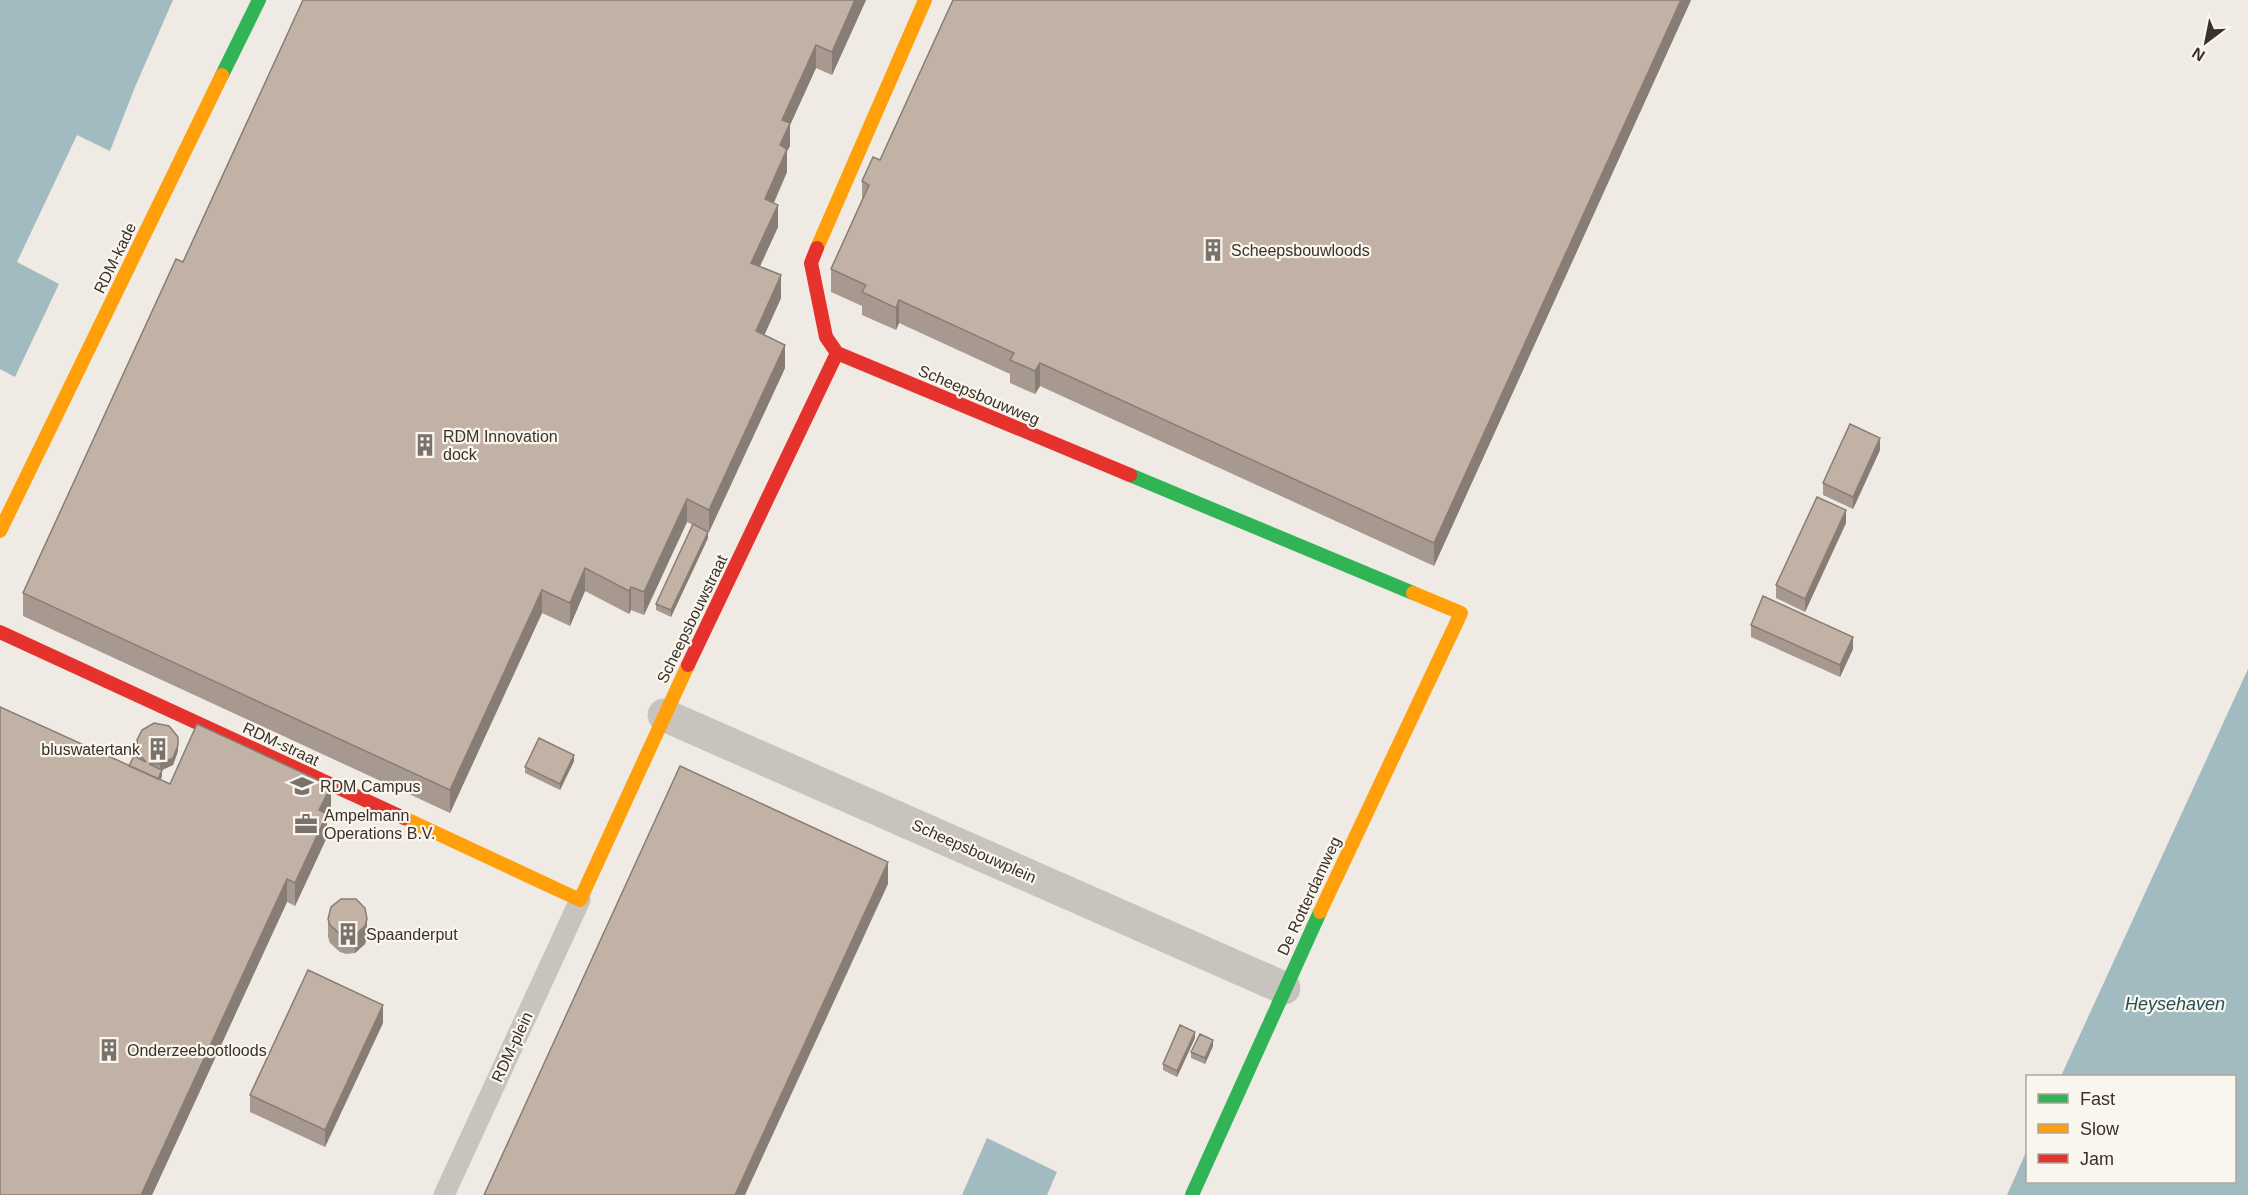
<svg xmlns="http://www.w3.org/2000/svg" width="2248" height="1195" font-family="Helvetica,sans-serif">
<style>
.water{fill:#a1bbc0}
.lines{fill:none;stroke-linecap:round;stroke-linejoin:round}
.lane{stroke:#c8c3bd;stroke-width:21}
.street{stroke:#c8c3bd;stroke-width:33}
.fast{stroke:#30b455;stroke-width:14}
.slow{stroke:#ff9f0a;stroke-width:14}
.jam{stroke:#e5322d;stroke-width:14}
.wall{fill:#a7998f}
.shaded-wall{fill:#887d74}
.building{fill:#c2b2a6;stroke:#887d74;stroke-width:1.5}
.labels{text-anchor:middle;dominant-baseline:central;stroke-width:4.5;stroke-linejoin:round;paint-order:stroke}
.poi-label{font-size:16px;fill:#39312b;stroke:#faf6ed;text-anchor:start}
.street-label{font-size:16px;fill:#39312b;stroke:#faf6ed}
.water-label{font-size:18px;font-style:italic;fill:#204f5b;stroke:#faf6ed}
</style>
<rect width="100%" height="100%" fill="#efebe4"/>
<path class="water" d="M0,0H173L135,87L110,151L77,135L17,262L59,284L15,377L0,369Z
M2248,669V1195H2007L2027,1150L2028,1182H2234V1076H2061Z
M987,1138L1057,1172L1047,1195H962Z"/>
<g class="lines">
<path class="lane" d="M444,1195L580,900"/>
<path class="street" d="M664,715L1284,988"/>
<path class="fast" d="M222,75L259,0
M1130,475L1413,593
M1192,1195L1320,912"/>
<path class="slow" d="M817,248L925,0
M0,531L222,75
M404,818L580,900L688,665
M1320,912L1461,613L1413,593"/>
<path class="jam" d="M817,248L811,263L826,337L837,353L1130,475
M0,632L404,818
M688,665L837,353"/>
</g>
<path class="wall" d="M303,0H866L832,75L816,68L790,125V146L787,151V172L774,203L778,227L760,266L781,298L764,335L785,368L709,532H708V538L671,617L656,610V604L693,525L687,522L644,615L631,610L629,614L585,591L570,626L542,613L450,813L23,616V593L183,262Z
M1691,0L1434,566L1040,386L1035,394L1010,383V374L899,323L896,330L862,315V306L831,292V269L862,200V181L880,160Z
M1880,450L1853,509L1823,495V483Z
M1846,523L1805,612L1776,598V585Z
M1751,625L1853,649L1840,677L1751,637Z
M137,740L178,751L173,765L162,770V776L161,780L170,784L331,809L327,817V837L295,906L287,902L152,1195H0L129,766L139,759Z
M574,761L560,790L525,773V767Z
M328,919L367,937L365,944L355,953L346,954L340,952L330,943L328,937Z
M383,1023L325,1147L250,1112V1095Z
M1195,1038L1177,1077L1163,1070V1064Z
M1213,1046L1205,1064L1191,1058V1052Z"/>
<path class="shaded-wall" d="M855,0H866L832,75V52Z
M1681,0H1691L1434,566V543Z
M816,45V68L790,125V146L787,151V172L765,222V199L780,145L782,120Z
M778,205V227L751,286V263Z
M781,275V298L756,354V331Z
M899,300V323L896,330V308Z
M785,345V368L709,532V510Z
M1040,363V386L1035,394V371Z
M1880,438V450L1853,509V497Z
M687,499V522L644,615V592Z
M1846,510V523L1805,612V599Z
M708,532V538L671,617V610Z
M585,568V591L570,626V603Z
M631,587V610L629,614V591Z
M542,590V613L450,813V790Z
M1853,637V649L1840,677V665Z
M178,745V751L173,765L160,771V764Z
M574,755V761L560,790V784Z
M162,770V776L156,789V783Z
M331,786V809L327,817V837L295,906V883L319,810Z
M888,862V884L745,1195H735Z
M287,879V902L152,1195H141Z
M367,919V937L365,944L355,953V935Z
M383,1005V1023L325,1147V1130Z
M1195,1032V1038L1177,1077V1071Z
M1213,1040V1046L1205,1064V1058Z"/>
<path class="building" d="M303,0H855L832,52L816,45L782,120L790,123L780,145L787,149L765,199L778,205L751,263L781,275L756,331L785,345L709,510L687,499L644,592L631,587L629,591L585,568L570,603L542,590L450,790L23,593L176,259L183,262Z
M953,0H1681L1434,543L1040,363L1035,371L1010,360L1014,353L899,300L896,308L862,292L866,285L831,269L869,185L862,181L873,157L880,160Z
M1850,424L1880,438L1853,497L1823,483Z
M1817,497L1846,510L1805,599L1776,585Z
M693,524L708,532L671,610L656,604Z
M1763,596L1853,637L1840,665L1751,625Z
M0,707L170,784L197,724L331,786L319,810L327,814L295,883L287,879L141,1195H0Z
M154,723L169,726L178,737V745L173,758L160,764H149L162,770L158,779L129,766L134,756L146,762L139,754L137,740L142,730Z
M539,738L574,755L560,784L525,767Z
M680,766L888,862L735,1195H484Z
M341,899H356L365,908L367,919L365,926L355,935L346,936L340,934L330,925L328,919L331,907Z
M308,970L383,1005L325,1130L250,1095Z
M1180,1025L1195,1032L1177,1071L1163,1064Z
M1200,1034L1213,1040L1205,1058L1191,1052Z"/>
<defs>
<g id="building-bare" transform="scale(1.8)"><path d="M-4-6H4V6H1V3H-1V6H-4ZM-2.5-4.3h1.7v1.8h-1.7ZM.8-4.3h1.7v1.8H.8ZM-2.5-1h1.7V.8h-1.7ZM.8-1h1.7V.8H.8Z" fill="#79726c" stroke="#faf6ed" stroke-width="2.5" paint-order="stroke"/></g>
<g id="university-bare" transform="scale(1.8)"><path d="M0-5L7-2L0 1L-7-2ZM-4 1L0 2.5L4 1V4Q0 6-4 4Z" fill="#79726c" stroke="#faf6ed" stroke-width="2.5" paint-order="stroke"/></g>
<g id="office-bare" transform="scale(1.8)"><path d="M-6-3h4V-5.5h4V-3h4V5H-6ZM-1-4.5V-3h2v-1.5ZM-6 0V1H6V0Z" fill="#79726c" stroke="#faf6ed" stroke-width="2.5" paint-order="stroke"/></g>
</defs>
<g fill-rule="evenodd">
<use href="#building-bare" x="1213" y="250"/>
<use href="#building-bare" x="425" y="445"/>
<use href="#building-bare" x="158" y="749"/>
<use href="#university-bare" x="302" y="786"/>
<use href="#office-bare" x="306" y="824"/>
<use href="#building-bare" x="348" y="934"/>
<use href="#building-bare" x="109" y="1050"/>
</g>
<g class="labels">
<g class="poi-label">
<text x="1231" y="250">Scheepsbouwloods</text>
<text x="443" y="436">RDM Innovation<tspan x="443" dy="18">dock</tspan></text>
<text x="140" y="749" text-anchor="end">bluswatertank</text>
<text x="320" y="786">RDM Campus</text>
<text x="324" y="815">Ampelmann<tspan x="324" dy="18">Operations B.V.</tspan></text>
<text x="366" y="934">Spaanderput</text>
<text x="127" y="1050">Onderzeebootloods</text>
</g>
<g class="street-label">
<text transform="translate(115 258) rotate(-64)">RDM-kade</text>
<text transform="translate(979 395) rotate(23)">Scheepsbouwweg</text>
<text transform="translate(692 619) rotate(-64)">Scheepsbouwstraat</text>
<text transform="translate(281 744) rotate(25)">RDM-straat</text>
<text transform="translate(974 851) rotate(24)">Scheepsbouwplein</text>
<text transform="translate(1309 896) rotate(-65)">De Rotterdamweg</text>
<text transform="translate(512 1047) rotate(-65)">RDM-plein</text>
</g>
<g class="water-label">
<text x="2175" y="1004">Heysehaven</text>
</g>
</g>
<rect x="2026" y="1075" width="210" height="108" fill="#faf6ed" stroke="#ada79f" stroke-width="1.5"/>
<rect x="2038" y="1094" width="30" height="9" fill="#30b455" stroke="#ada79f" stroke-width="1.5"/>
<text x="2080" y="1105" font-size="18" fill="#39312b">Fast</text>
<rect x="2038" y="1124" width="30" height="9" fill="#ff9f0a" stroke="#ada79f" stroke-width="1.5"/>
<text x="2080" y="1135" font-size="18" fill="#39312b">Slow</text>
<rect x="2038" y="1154" width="30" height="9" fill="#e5322d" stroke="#ada79f" stroke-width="1.5"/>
<text x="2080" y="1165" font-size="18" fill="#39312b">Jam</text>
<g transform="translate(2206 42) rotate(212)" stroke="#faf6ed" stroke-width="4.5" paint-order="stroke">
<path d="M0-4.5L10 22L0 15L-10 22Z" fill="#39312b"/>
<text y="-9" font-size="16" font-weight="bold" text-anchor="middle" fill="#39312b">N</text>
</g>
</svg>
